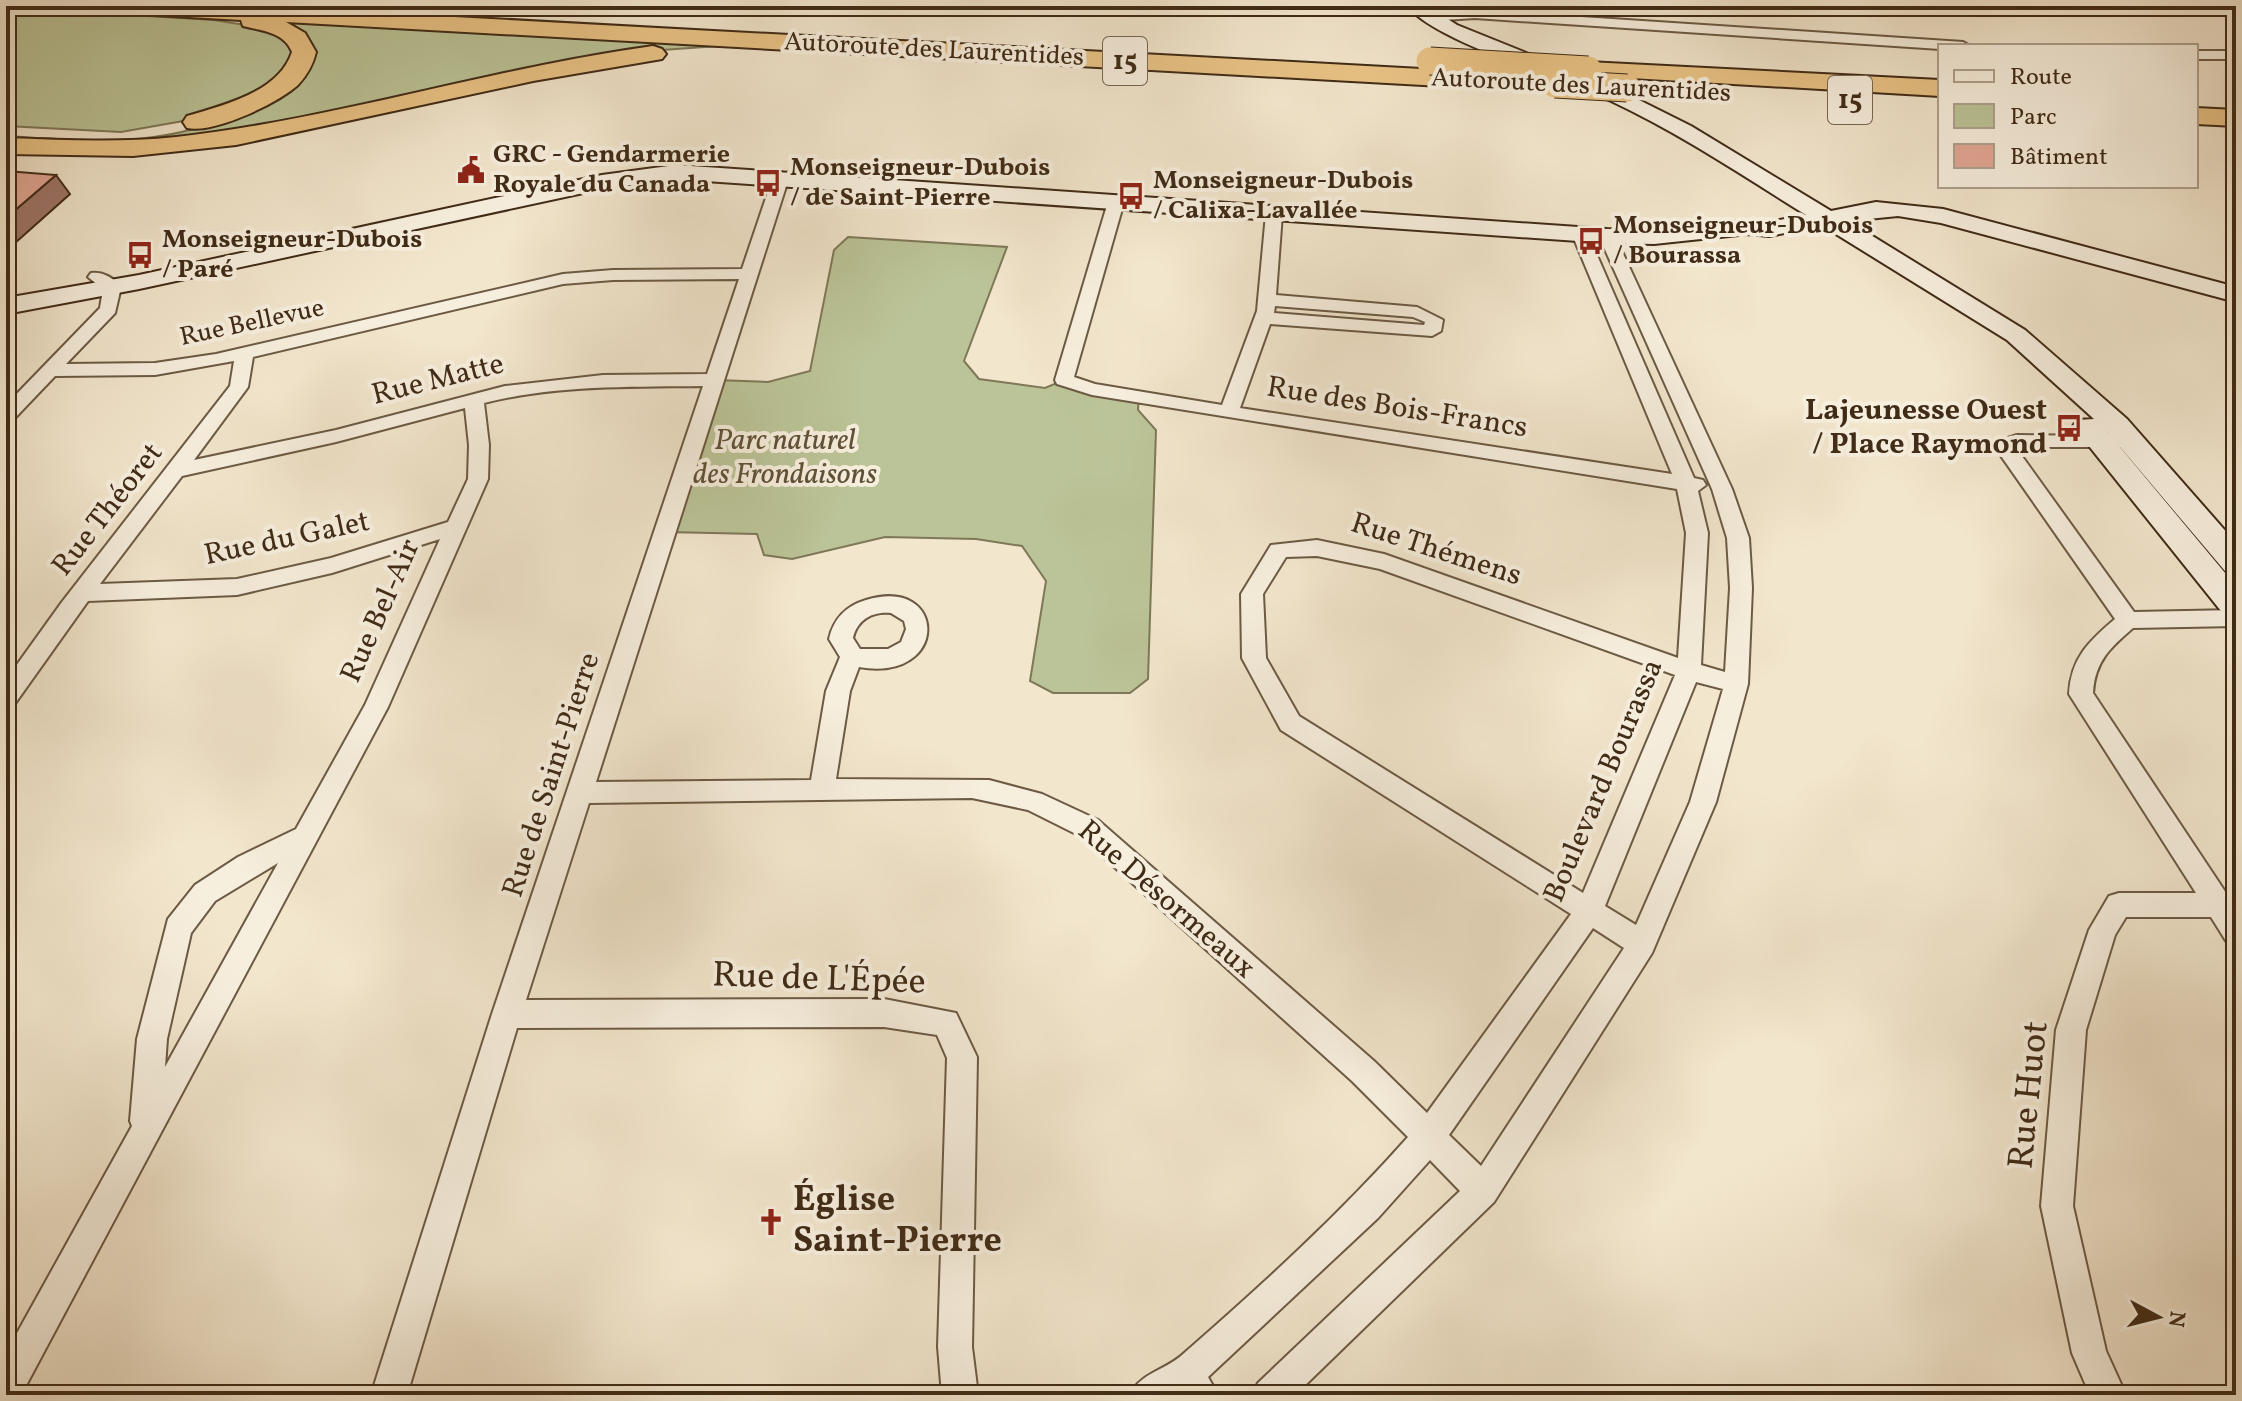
<svg xmlns="http://www.w3.org/2000/svg" width="2242" height="1401" font-family="Vollkorn,serif">
<style>
.green{fill:#bbc498;stroke:#7e7858;stroke-width:2}
.lines{fill:none;stroke-linecap:round;stroke-linejoin:round}
.street-casing{stroke:#6c5a44;stroke-width:4}
.secondary-casing{stroke:#402b17;stroke-width:4}
.highway-casing{stroke:#402b17;stroke-width:4}
.street{fill:#f7efde;fill-rule:evenodd}
.secondary{fill:#f7efde;fill-rule:evenodd}
.highway{fill:#e9c386;fill-rule:evenodd}
.highway-bridge-casing{stroke:#402b17;stroke-width:29;stroke-linecap:butt}
.highway-bridge{stroke:#e9c386;stroke-width:27}
.shaded-wall{fill:#9e7568;stroke:#402b17;stroke-width:2}
.building{fill:#e2a795;stroke:#402b17;stroke-width:2}
.labels{text-anchor:middle;dominant-baseline:central;stroke-width:8;stroke-linejoin:round;paint-order:stroke}
.far-street-label{font-size:26px;fill:#402b17;stroke:#f7efde}
.far-poi-label{font-size:26px;font-weight:bold;fill:#402b17;stroke:#f7efde;text-anchor:start}
.shield{fill:#f7efde;stroke:#776653;stroke-width:2}
.shield-label{font-size:28px;font-weight:bold;fill:#402b17}
.street-label{font-size:30px;fill:#402b17;stroke:#f7efde}
.poi-label{font-size:30px;font-weight:bold;fill:#402b17;stroke:#f7efde;text-anchor:end}
.park-label{font-size:30px;font-style:italic;fill:#5f5137;stroke:#f7efde}
.near-street-label{font-size:36px;fill:#402b17;stroke:#f7efde}
.near-poi-label{font-size:36px;font-weight:bold;fill:#402b17;stroke:#f7efde;text-anchor:start}
</style>
<rect width="100%" height="100%" fill="#f2e6cd"/>
<filter id="stains"><feTurbulence type="fractalNoise" baseFrequency=".0025" numOctaves="4"/><feColorMatrix values="0 0 0 0 .2 0 0 0 0 .09 0 0 0 0 .02 0 0 0 .5 -.17"/></filter>
<radialGradient id="worn" r=".72"><stop offset=".6" stop-color="#630" stop-opacity="0"/><stop offset="1" stop-color="#630" stop-opacity=".3"/></radialGradient>
<path class="green" d="M13,8L214,20L264,28L290,40L294,59L262,91L189,120L121,132L6,126V13Z
M280,22L719,46L662,50L166,142H6V136C76,140 162,149 226,116C254,102 280,84 306,68Z
M848,237L1007,247L964,361L979,379L1045,388L1064,380L1139,397L1138,410L1156,430L1148,679L1130,693H1053L1030,681L1046,581L1022,546L976,539L885,537L792,559L764,555L757,534L666,532L717,380L768,382L810,371L834,250Z"/>
<g class="lines">
<g class="street-casing">
<path id="street" d="M1475,10L1963,42L1970,46H1940V49L1475,18L1429,21L1422,17L1429,13Z
M2196,51H2236V59H2196Z
M781,172L789,177L596,782L811,780L826,691L840,657L829,639C834,618 846,606 866,600C948,575 950,683 859,667L850,691L836,779L989,780L1042,794L1098,820L1374,1061L1427,1113L1571,914L1281,730L1242,658L1241,594L1271,545L1317,540L1384,554L1678,658L1686,533L1677,489L1092,395L1057,384L1055,380L1108,202L1116,197L1124,202L1074,377L1095,384L1222,405L1257,311L1266,214L1274,209L1282,214L1276,295L1417,307L1443,320L1441,331L1432,336L1270,324L1240,408L1672,474L1572,234L1574,230H1586L1694,478L1703,480L1706,485L1698,491L1708,533L1701,665L1725,672L1730,588L1727,538L1712,489L1599,236L1601,232H1613L1732,489L1749,538L1752,588L1748,684L1716,802L1652,953L1494,1202L1295,1395H1252L1258,1383L1460,1191L1430,1160L1378,1218L1208,1377L1218,1395H1130C1139,1374 1165,1370 1182,1355C1261,1286 1338,1216 1408,1137L1352,1081L1080,836L1028,810L972,798L589,803L526,1000L884,999L956,1013L977,1057L972,1347L978,1395H942L938,1347L947,1058L937,1035L884,1027L517,1028L407,1395H371L492,1014L703,386C630,387 555,385 484,403L489,445L488,479L388,707L21,1395H6V1353L132,1126L130,1121L137,1039L168,919L195,885L238,857L296,829L365,705L440,539L332,573L237,595L88,601L14,705L6,707V680L62,602L230,386L234,361L155,375L55,376L13,420L6,422V405L100,308L103,289L88,277L91,273C102,271 114,278 121,287L115,313L66,364L155,363L216,354L563,274L613,270L742,269L773,177ZM739,279L707,374L603,375L505,386L336,430L194,460L248,387L253,357L563,284L613,280ZM1275,306L1413,317L1425,322L1424,325L1274,313ZM465,408L469,445L468,479L448,522L331,558L237,579L100,584L182,476L336,442ZM1317,556L1380,569L1675,675L1583,893L1299,716L1266,658L1263,594L1286,557ZM891,613L904,621L906,629L901,642L888,649H860L853,638C857,620 872,611 891,613ZM1696,682L1723,689L1690,802L1636,925L1605,906ZM278,863L165,1067L167,1039L191,933L215,901ZM1593,928L1624,948L1481,1166L1449,1135Z
M2017,435L2124,436L2127,441L2124,446L2117,447H2020L2019,452L2134,612L2236,610V626L2133,628C2110,648 2095,661 2093,693L2236,908V944L2226,941L2211,917H2126L2115,935L2086,1030L2073,1206L2106,1351L2126,1395H2090L2072,1353L2041,1206L2056,1030L2089,930L2109,896L2119,893H2196L2069,694C2071,658 2089,641 2115,619L1999,453L2002,440Z"/>
</g>
<g class="secondary-casing">
<path id="secondary" d="M1407,6H1428L1457,25L1623,92L1691,126L1831,211L1876,202L1943,209L2236,287V302L1941,223L1898,216L1848,221L2025,330L2127,419L2236,543V574L2225,571L2104,428L2236,586V620L2225,616L2073,426L2077,420L2094,419L2007,340L1823,226L1769,236L1748,234L1654,244L1607,243L676,179L602,189L139,289L6,314V298L139,275L602,175L676,165L1607,229L1654,230L1748,220L1769,222L1806,215C1742,175 1679,133 1611,101C1562,78 1438,43 1407,6Z"/>
</g>
<g class="highway-casing">
<path id="highway" d="M107,6H250L1477,72L1486,75L1490,80L1486,85L1477,88L286,22L305,33L316,52C313,65 307,75 298,85C278,103 214,134 187,128L183,122L187,116C224,105 279,92 292,52C284,32 262,31 243,26L241,20L119,13L111,11Z
M653,46L662,49L666,54L662,59L533,81L236,145L133,156L6,154V138C62,140 120,143 176,137C337,119 492,68 653,46Z
M1588,62L1940,80V96L1579,75L1575,70L1579,65Z
M2196,108L2236,110V126L2196,124Z"/>
</g>
<use href="#street" class="street"/>
<use href="#secondary" class="secondary"/>
<use href="#highway" class="highway"/>
<g class="highway-bridge-casing">
<path id="highway-bridge" d="M1430,61L1588,70
M1555,84L1627,88"/>
</g>
<use href="#highway-bridge" class="highway-bridge"/>
</g>
<path class="shaded-wall" d="M56,175L70,194L6,251V218Z"/>
<path class="building" d="M6,171L56,175L6,218Z"/>
<defs>
<g id="civic-bare" transform="scale(2.16)"><path d="M-.6-6.5H3V-4.5H.6V-3L4-1V1h2V6H-6V1h2V-1L-.6-3ZM-1.2 2.5V6h2.4V2.5Z" fill="#8f2418" stroke="#f7efde" stroke-width="2.5" paint-order="stroke"/></g>
<g id="bus-bare" transform="scale(2.16)"><path d="M-5-6H5V4H4V6H2V4H-2V6H-4V4H-5ZM-3.5-4V0h7V-4ZM-3.5 1.2v1.5H-2V1.2ZM2 1.2v1.5H3.5V1.2Z" fill="#8f2418" stroke="#f7efde" stroke-width="2.5" paint-order="stroke"/></g>
<g id="church-bare" transform="scale(2.16)"><path d="M-1.2-6h2.4v3.5h3.3v2.4h-3.3V6h-2.4V-.1h-3.3v-2.4h3.3Z" fill="#8f2418" stroke="#f7efde" stroke-width="2.5" paint-order="stroke"/></g>
</defs>
<g fill-rule="evenodd">
<use href="#civic-bare" x="471" y="170"/>
<use href="#bus-bare" x="768" y="183"/>
<use href="#bus-bare" x="1131" y="196"/>
<use href="#bus-bare" x="1591" y="241"/>
<use href="#bus-bare" x="140" y="255"/>
<use href="#bus-bare" x="2069" y="428"/>
<use href="#church-bare" x="771" y="1222"/>
</g>
<g class="labels">
<g class="far-street-label">
<text transform="translate(934 50) rotate(3)">Autoroute des Laurentides</text>
<text transform="translate(1581 86) rotate(3)">Autoroute des Laurentides</text>
<text transform="translate(252 323) rotate(-12)">Rue Bellevue</text>
</g>
<g class="far-poi-label">
<text x="493" y="155">GRC - Gendarmerie<tspan x="493" dy="30">Royale du Canada</tspan></text>
<text x="790" y="168">Monseigneur-Dubois<tspan x="790" dy="30">/ de Saint-Pierre</tspan></text>
<text x="1153" y="181">Monseigneur-Dubois<tspan x="1153" dy="30">/ Calixa-Lavallée</tspan></text>
<text x="1613" y="226">Monseigneur-Dubois<tspan x="1613" dy="30">/ Bourassa</tspan></text>
<text x="162" y="240">Monseigneur-Dubois<tspan x="162" dy="30">/ Paré</tspan></text>
</g>
<g class="shield">
<rect x="1103" y="37" width="44" height="48" rx="6"/>
<rect x="1828" y="76" width="44" height="48" rx="6"/>
</g>
<g class="shield-label">
<text x="1125" y="61">15</text>
<text x="1850" y="100">15</text>
</g>
<g class="street-label">
<text transform="translate(438 380) rotate(-14)">Rue Matte</text>
<text transform="translate(1397 408) rotate(9)">Rue des Bois-Francs</text>
<text transform="translate(108 510) rotate(-52)">Rue Théoret</text>
<text transform="translate(287 539) rotate(-12)">Rue du Galet</text>
<text transform="translate(1436 550) rotate(18)">Rue Thémens</text>
<text transform="translate(381 611) rotate(-66)">Rue Bel-Air</text>
<text transform="translate(552 775) rotate(-72)">Rue de Saint-Pierre</text>
<text transform="translate(1604 781) rotate(-67)">Boulevard Bourassa</text>
<text transform="translate(1166 900) rotate(41)">Rue Désormeaux</text>
</g>
<g class="poi-label">
<text x="2047" y="411">Lajeunesse Ouest<tspan x="2047" dy="34">/ Place Raymond</tspan></text>
</g>
<g class="park-label">
<text x="785" y="441">Parc naturel<tspan x="785" dy="34">des Frondaisons</tspan></text>
</g>
<g class="near-street-label">
<text transform="translate(819 980) rotate(2)">Rue de L'Épée</text>
<text transform="translate(2030 1095) rotate(-84)">Rue Huot</text>
</g>
<g class="near-poi-label">
<text x="793" y="1201">Église<tspan x="793" dy="41">Saint-Pierre</tspan></text>
</g>
</g>
<rect width="2242" height="1401" fill="none" stroke="#f2e6cd" stroke-width="32"/>
<rect x="8" y="8" width="2226" height="1385" fill="none" stroke="#402b17" stroke-width="4"/>
<rect x="16" y="16" width="2210" height="1369" fill="none" stroke="#402b17" stroke-width="2"/>
<rect x="1938" y="44" width="260" height="144" fill="#f7efde" stroke="#aea18e" stroke-width="2"/>
<rect x="1954" y="70" width="40" height="12" fill="#f7efde" stroke="#aea18e" stroke-width="2"/>
<text x="2010" y="84" font-size="24" fill="#402b17">Route</text>
<rect x="1954" y="104" width="40" height="24" fill="#bbc498" stroke="#aea18e" stroke-width="2"/>
<text x="2010" y="124" font-size="24" fill="#402b17">Parc</text>
<rect x="1954" y="144" width="40" height="24" fill="#e2a795" stroke="#aea18e" stroke-width="2"/>
<text x="2010" y="164" font-size="24" fill="#402b17">Bâtiment</text>
<g transform="translate(2158 1317) rotate(97)" stroke="#f7efde" stroke-width="6" paint-order="stroke">
<path d="M0-6L14 30L0 20L-14 30Z" fill="#402b17"/>
<text y="-12" font-size="22" font-weight="bold" text-anchor="middle" fill="#402b17">N</text>
</g>
<rect width="100%" height="100%" filter="url(#stains)"/>
<rect width="100%" height="100%" fill="url(#worn)"/>
</svg>
